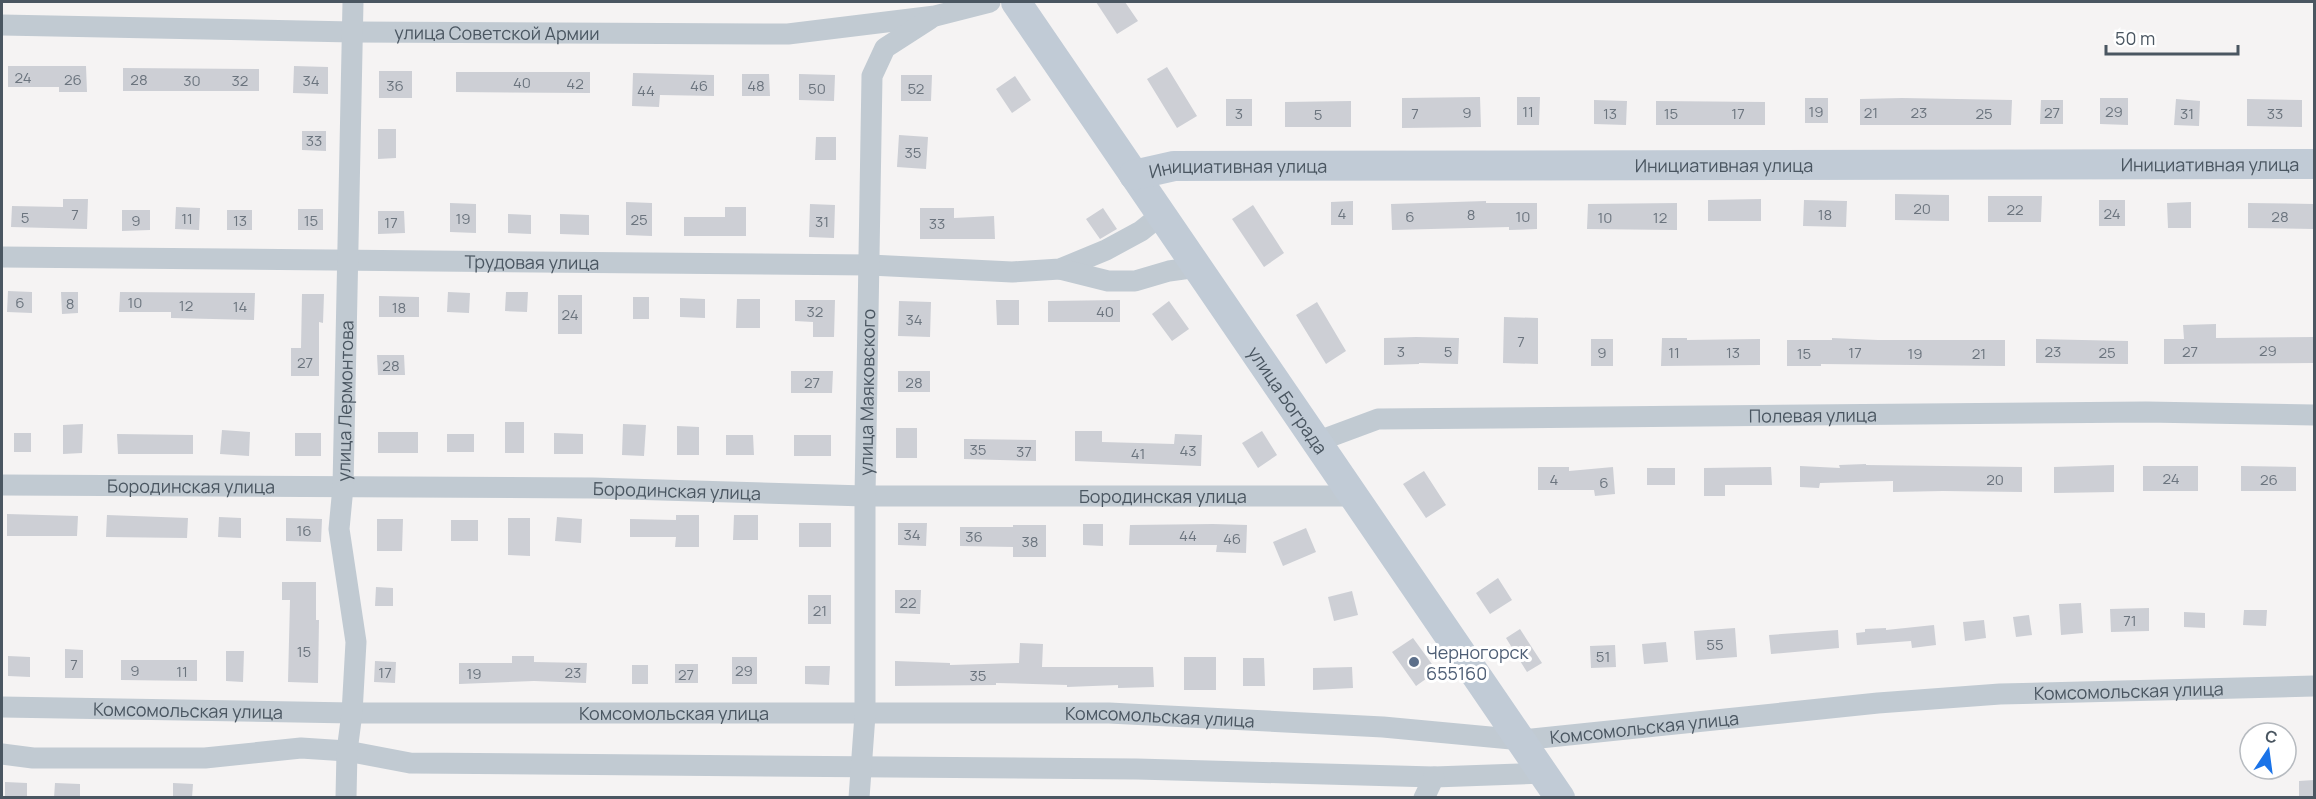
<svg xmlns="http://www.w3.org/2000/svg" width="2316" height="799" font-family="Manrope,sans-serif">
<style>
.building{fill:#cdcfd5}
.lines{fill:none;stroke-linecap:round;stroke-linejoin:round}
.street{stroke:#c1cad2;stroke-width:21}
.secondary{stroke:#c1cbd6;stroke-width:30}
.service-dot{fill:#5c6f8a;stroke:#fff;stroke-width:2}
.labels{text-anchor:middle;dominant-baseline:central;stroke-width:6;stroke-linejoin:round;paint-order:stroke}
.number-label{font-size:15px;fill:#6b747e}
.street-label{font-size:18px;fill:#4a5661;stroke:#fff}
.service-label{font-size:18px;fill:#4e5e75;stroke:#fff;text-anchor:start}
</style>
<rect width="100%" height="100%" fill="#f5f3f3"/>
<path class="building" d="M1096,2H1125L1138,21L1117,34Z
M8,66H86L87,92H59V87H8Z
M294,66L328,67V94L293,93Z
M1167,67L1197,116L1177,128L1147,79Z
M123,68L259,69V91H123Z
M379,71H412V98H379Z
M456,72H590V93L456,92Z
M633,73L714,75V96L660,95L659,107L632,106Z
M742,74H769L770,96H742Z
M799,74L835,75L834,101L799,100Z
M901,75H932L931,101H901Z
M1015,76L1031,100L1012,113L996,89Z
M1480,97L1481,127L1402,128V98Z
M1517,97H1540L1539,125H1517Z
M1805,98H1828V123H1805Z
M1902,98L2012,100L2011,125H1860V99Z
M2100,98H2128V125L2100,124Z
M1226,99H1252V126H1226Z
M2176,99L2200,101L2199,126L2174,125Z
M2247,99L2302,100V127L2247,126Z
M1594,100L1627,101L1626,125L1594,124Z
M2041,100H2063V124H2040Z
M1351,101V127H1285V102Z
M1656,101L1765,102V125H1656Z
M378,129H396V158L378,159Z
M302,131H326V151L302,150Z
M899,135L928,137L926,169L897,167Z
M816,137H836V160H815Z
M1895,194L1949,195V221L1895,220Z
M1988,196H2042L2041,222H1988Z
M63,199H88L87,229L11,227L12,206L63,207Z
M1761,199V221H1708V200Z
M1804,200L1847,201L1846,227L1803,226Z
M2099,200H2125V226H2099Z
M1353,201V225H1331V202Z
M1486,201V203H1537V229L1509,230V227L1392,230L1391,204Z
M626,202L652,203V236L626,235Z
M2191,202V228H2168L2167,203Z
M450,203L476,204V233L450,232Z
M1677,203V230L1587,229L1588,204Z
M2248,203L2314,204V229L2248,228Z
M810,204L835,205L834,238L809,237Z
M1253,205L1284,253L1264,267L1232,219Z
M176,207L200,208L199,230L175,229Z
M725,207H746V236H684V217H725Z
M920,208H954V218L994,216L995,239H920Z
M1103,208L1117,229L1100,239L1086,219Z
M298,209H323V230H298Z
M122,210H150V230L122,231Z
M227,210H252V230H227Z
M378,211H404L405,233L378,234Z
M508,214L531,215V234L508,233Z
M560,214L589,215V235L560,234Z
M8,291L32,292V313L7,312Z
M61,292H78V313L62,314Z
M120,292L255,293L254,320L171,318V312H119Z
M448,292L470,293L469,313L447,312Z
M506,292H528L527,312L505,311Z
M302,294H324L323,323L319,322V376H291V348H301Z
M558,295H582V334H558Z
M379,296L419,297V317H379Z
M633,297H649V319H633Z
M680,298L705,299V318L680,317Z
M737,299H760V328H736Z
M795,300H835L834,337H813V322L795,321Z
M996,300H1019V325H997Z
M1120,300V322H1048V301Z
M899,301L931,302L930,337L898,336Z
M1169,301L1189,329L1172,341L1152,314Z
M1317,302L1346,351L1326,364L1296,315Z
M1504,317L1538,318V364L1503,363Z
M2216,324V338L2314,337V363L2164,364V339H2184L2183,325Z
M1416,337L1459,338L1458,364L1419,363V364L1384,365V338Z
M1662,338H1687V340L1760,339V365L1661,366Z
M1832,338L1878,340H2005V366L1821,364V366H1787V340H1832Z
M1591,339H1613V366H1591Z
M2036,339L2128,341V364L2036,363Z
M377,355H404L405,375H378Z
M791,371H833L832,393H791Z
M898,371H930V392H898Z
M505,422H524V453H505Z
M83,424L82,453L63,454V425Z
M623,424L646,425L644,456L622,455Z
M677,426L699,427V455H677Z
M896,428H917V458H896Z
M222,430L250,432L249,456L220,454Z
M1075,431H1102V442L1174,444L1175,434L1202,435L1201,466L1075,461Z
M1262,431L1277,455L1258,468L1242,443Z
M378,432H418V453H378Z
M14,433H31V452H14Z
M295,433H321V456H295Z
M554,433L583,434V454H554Z
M117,434L193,435V454H118Z
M447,434H474V452H447Z
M726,435H753L754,455H726Z
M794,435H831V456H794Z
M964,439L1036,440V461L964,459Z
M1866,464V465L2022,467V492L1943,491L1893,492V481L1820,483L1819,488L1800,487V466L1840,468L1839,465Z
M2114,465V492L2054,493V467Z
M2143,466H2198V491H2143Z
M2241,466L2296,467V491H2241Z
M1538,467H1569V471L1613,467L1615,494L1595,496L1594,490H1538Z
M1771,467L1772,485H1725V496H1704V468Z
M1647,468H1675V485H1647Z
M1424,471L1446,505L1426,518L1403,484Z
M7,514L78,516L77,536H7Z
M107,515L188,518L187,538L106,537Z
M676,515H699V547H675L676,537H630V519L676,520Z
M734,515H758V540H733Z
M219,517L241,518V538L218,537Z
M557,517L582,519L581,543L555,541Z
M286,518L322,519L321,542L286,541Z
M508,518H530V556L508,555Z
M377,519H403L402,551H377Z
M451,520H478V541H451Z
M799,523H831V547H799Z
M898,523H927L926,546L898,545Z
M1083,524H1103V546L1083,545Z
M1213,524L1247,525L1246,553L1216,552L1217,545H1129L1130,525Z
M1013,525H1046V557H1013V547L960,546V527H1013Z
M1306,528L1316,552L1283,566L1273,542Z
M1498,578L1512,600L1490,614L1476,593Z
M282,582H316V620H319L318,683L288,682L290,600H282Z
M376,587L393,588V606H375Z
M895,590H921L920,614L895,613Z
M1352,591L1358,615L1334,621L1328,597Z
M808,595H831V624H808Z
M2081,603L2083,633L2061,635L2059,604Z
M2149,608V631L2111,632L2110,609Z
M2244,610H2267L2266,626L2243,625Z
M2184,612L2205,613V628L2184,627Z
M2029,615L2032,635L2016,637L2013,617Z
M1984,620L1986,638L1965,641L1963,622Z
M1934,625L1936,645L1912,648L1911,641L1857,645L1856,633L1865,632V629L1886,628V630Z
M1735,628L1737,657L1696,660L1694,631Z
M1520,629L1542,663L1527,672L1506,638Z
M1838,630L1839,648L1771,654L1769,635Z
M1413,638L1437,671L1416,686L1392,652Z
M1666,642L1668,662L1644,664L1642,644Z
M1020,643L1043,644L1042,667H1153L1154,687L1118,688V685L1067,687V685L996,683V685L895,686V661L950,663V665L1019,663Z
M1615,645L1616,667L1591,668L1590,646Z
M65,649L83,650V678H65Z
M226,651H244L243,682L226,681Z
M8,656L30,657V677L8,676Z
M512,656H534V662L587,663L586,683L534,681L459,684V663H512Z
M732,657H757V684H732Z
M1184,657H1216V690H1184Z
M1243,658H1264L1265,686H1243Z
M121,660H197V681L121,680Z
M375,661L396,662L395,683L374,682Z
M675,664H698V683H675Z
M632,665H648V684H632Z
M805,666H830L829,685L805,684Z
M1352,667L1353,688L1313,690V668Z
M2314,780V798H2299V781Z
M5,782L27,783V798H5Z
M55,783L80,784V798H54Z
M173,783L193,784L192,798H173Z"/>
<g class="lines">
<g class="street">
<path id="s1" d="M2,25L353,32L788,34L935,16L990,2"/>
<path id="s2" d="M2,257L870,265L1012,272L1060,269L1106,250L1141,231L1161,215"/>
<path d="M1060,269L1108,281H1135L1169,271L1198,267"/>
<path id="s3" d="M1316,442L1378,419L2146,412L2314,415"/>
<path id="s4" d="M2,485L593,488L865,496H1353"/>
<path id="s5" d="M2,707L352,713H1109L1383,727L1522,740L1878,703L2000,694L2314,686"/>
<path d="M2,754L33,758H205L301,748L347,751L410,763L1137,769L1434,777L1544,773"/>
<path id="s6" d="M346,798L347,751L352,713L356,642L339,529L343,487L353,2"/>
<path id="s7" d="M859,798L865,715V496L872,76L885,48L930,19"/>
<path d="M1424,798L1434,777"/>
</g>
<g class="secondary">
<path id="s8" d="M1016,2L1560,798"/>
<path id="s9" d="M1134,175L1174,166L2314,164"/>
</g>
</g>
<circle class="service-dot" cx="1414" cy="662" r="6"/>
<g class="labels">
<g class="number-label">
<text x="23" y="77">24</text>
<text x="73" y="79">26</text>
<text x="139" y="79">28</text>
<text x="192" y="80">30</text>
<text x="240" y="80">32</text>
<text x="311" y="80">34</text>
<text x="522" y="82">40</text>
<text x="575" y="83">42</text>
<text x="395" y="85">36</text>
<text x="699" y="85">46</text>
<text x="756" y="85">48</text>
<text x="817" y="88">50</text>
<text x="916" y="88">52</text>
<text x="646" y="90">44</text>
<text x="1528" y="111">11</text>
<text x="1816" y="111">19</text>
<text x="2114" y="111">29</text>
<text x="1467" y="112">9</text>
<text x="1871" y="112">21</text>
<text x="1919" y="112">23</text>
<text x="2052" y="112">27</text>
<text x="1239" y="113">3</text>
<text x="1415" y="113">7</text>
<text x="1610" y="113">13</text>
<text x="1671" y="113">15</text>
<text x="1738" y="113">17</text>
<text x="1984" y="113">25</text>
<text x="2187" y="113">31</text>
<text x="2275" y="113">33</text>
<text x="1318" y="114">5</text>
<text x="314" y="140">33</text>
<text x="913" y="152">35</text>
<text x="1922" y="208">20</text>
<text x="2015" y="209">22</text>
<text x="1342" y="213">4</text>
<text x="2112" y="213">24</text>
<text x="75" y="214">7</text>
<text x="1471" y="214">8</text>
<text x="1825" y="214">18</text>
<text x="1410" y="216">6</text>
<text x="1523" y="216">10</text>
<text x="2280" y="216">28</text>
<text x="25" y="217">5</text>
<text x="1605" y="217">10</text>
<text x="1660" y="217">12</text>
<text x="187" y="218">11</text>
<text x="463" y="218">19</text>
<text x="639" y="219">25</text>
<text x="136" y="220">9</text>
<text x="240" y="220">13</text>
<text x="311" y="220">15</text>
<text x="822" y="221">31</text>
<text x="391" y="222">17</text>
<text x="937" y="223">33</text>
<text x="20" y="302">6</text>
<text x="135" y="302">10</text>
<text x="70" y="303">8</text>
<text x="186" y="305">12</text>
<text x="240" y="306">14</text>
<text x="399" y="307">18</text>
<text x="815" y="311">32</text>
<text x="1105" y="311">40</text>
<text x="570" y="314">24</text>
<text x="914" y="319">34</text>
<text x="1521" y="341">7</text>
<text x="2268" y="350">29</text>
<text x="1401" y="351">3</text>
<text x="1448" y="351">5</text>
<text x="2053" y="351">23</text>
<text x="2190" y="351">27</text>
<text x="1602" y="352">9</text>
<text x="1674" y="352">11</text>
<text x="1733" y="352">13</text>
<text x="1855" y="352">17</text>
<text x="2107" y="352">25</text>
<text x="1804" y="353">15</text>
<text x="1915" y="353">19</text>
<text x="1979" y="353">21</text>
<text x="305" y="362">27</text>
<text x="391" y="365">28</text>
<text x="812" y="382">27</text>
<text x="914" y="382">28</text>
<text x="978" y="449">35</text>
<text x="1188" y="450">43</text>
<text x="1024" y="451">37</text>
<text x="1138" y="453">41</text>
<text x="2171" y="478">24</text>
<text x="1554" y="479">4</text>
<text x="1995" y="479">20</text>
<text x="2269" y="479">26</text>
<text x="1604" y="482">6</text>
<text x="304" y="530">16</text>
<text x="912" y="534">34</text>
<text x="1188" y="535">44</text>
<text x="974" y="536">36</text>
<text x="1232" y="538">46</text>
<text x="1030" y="541">38</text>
<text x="908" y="602">22</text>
<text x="820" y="610">21</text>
<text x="2130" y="620">71</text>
<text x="1715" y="644">55</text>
<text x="304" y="651">15</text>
<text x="1603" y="656">51</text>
<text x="74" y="664">7</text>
<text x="135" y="670">9</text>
<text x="744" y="670">29</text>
<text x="182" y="671">11</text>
<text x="385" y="672">17</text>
<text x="573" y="672">23</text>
<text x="474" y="673">19</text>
<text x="686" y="674">27</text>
<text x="978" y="675">35</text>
</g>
<g class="street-label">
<text stroke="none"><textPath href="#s1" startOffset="495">улица Советской Армии</textPath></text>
<text stroke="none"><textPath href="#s9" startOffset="591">Инициативная улица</textPath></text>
<text stroke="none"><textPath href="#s9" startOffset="1077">Инициативная улица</textPath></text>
<text stroke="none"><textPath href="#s9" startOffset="105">Инициативная улица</textPath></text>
<text stroke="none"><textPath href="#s2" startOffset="530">Трудовая улица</textPath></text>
<text stroke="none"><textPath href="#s7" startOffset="406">улица Маяковского</textPath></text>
<text stroke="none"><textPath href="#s6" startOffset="399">улица Лермонтова</textPath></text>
<text stroke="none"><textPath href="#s8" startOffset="482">улица Бограда</textPath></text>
<text stroke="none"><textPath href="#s3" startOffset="501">Полевая улица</textPath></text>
<text stroke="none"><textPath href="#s4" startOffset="189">Бородинская улица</textPath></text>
<text stroke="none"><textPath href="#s4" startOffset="675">Бородинская улица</textPath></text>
<text stroke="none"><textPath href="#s4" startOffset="1161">Бородинская улица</textPath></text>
<text stroke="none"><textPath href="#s5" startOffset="2130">Комсомольская улица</textPath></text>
<text stroke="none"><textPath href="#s5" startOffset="186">Комсомольская улица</textPath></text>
<text stroke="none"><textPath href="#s5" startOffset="672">Комсомольская улица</textPath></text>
<text stroke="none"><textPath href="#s5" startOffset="1158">Комсомольская улица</textPath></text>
<text stroke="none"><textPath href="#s5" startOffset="1644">Комсомольская улица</textPath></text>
</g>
<g class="service-label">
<text x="1426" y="652">Черногорск<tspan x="1426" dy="21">655160</tspan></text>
</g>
</g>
<rect width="2316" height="799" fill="none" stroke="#4a5661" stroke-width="6"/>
<g transform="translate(2268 751) rotate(13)"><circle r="28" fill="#ffffff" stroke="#b7bbc0" stroke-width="1.5"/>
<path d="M0-4.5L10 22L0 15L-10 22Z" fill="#1a73e8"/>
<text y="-9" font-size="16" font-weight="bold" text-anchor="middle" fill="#4a5661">С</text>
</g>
<path d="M2106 45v9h132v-9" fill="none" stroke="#4a5661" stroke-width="3"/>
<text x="2115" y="45" font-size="18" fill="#4a5661" stroke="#ffffff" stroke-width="4.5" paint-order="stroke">50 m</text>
</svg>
